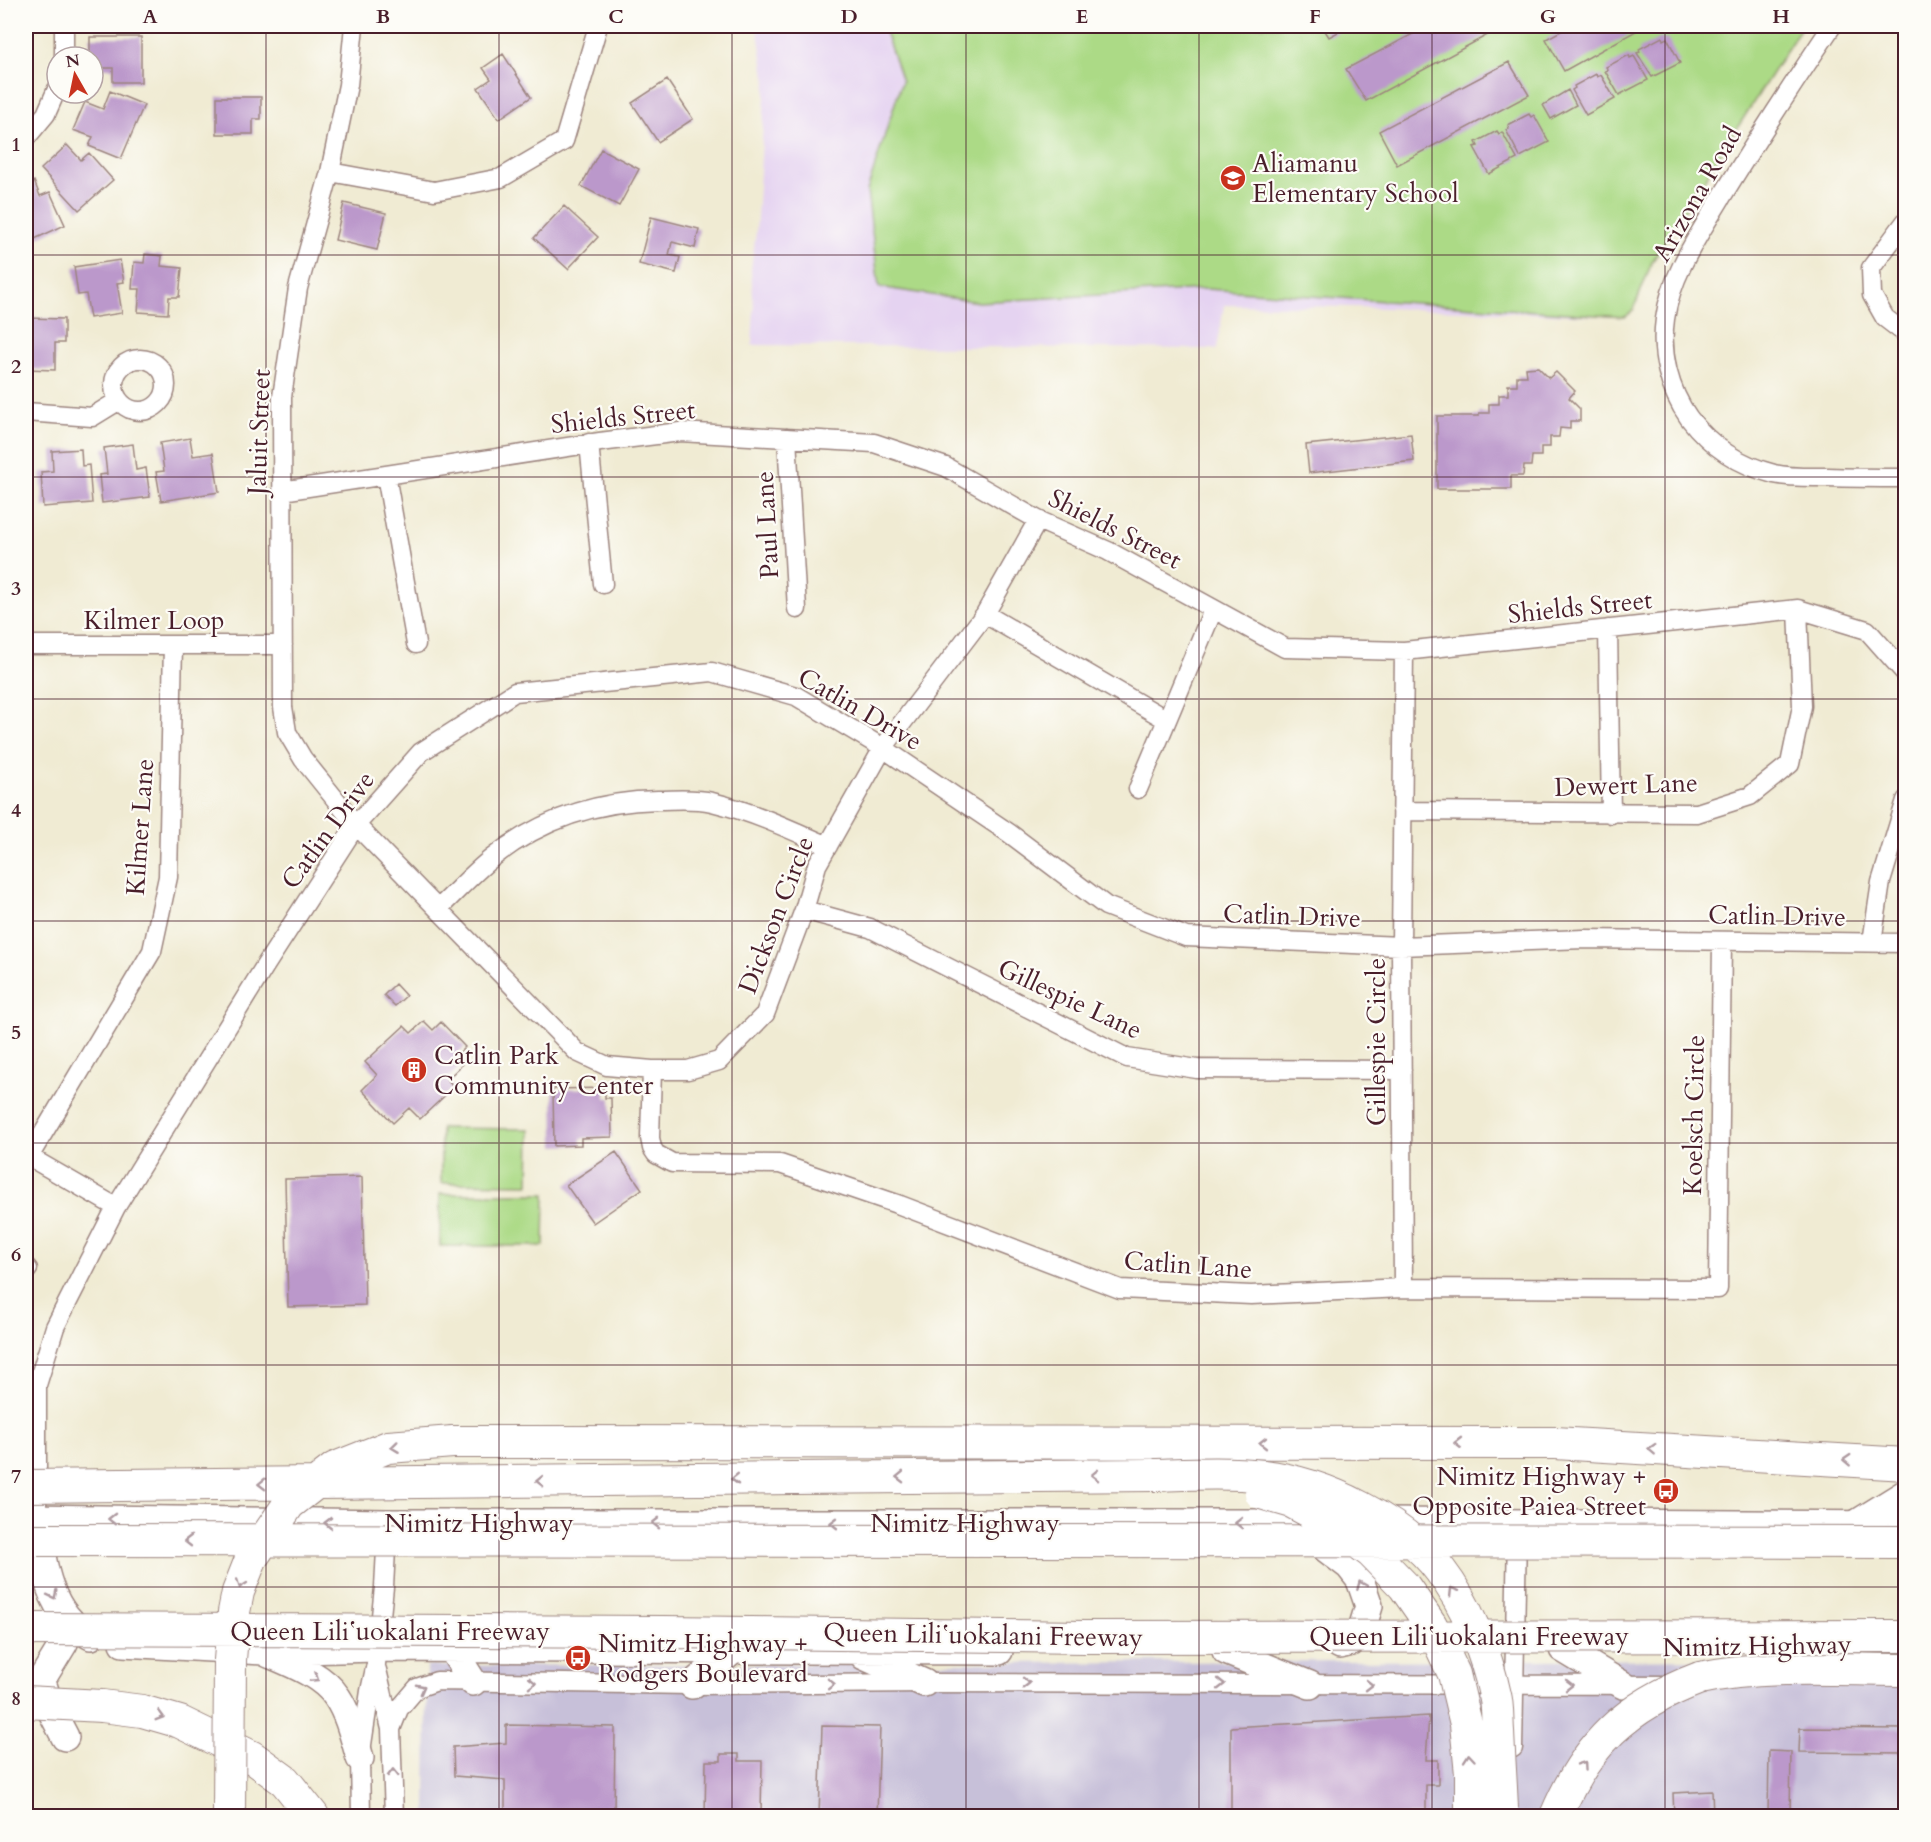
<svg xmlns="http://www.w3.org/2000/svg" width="1931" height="1842" font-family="Cardo,serif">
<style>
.built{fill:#e5d3f1}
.industrial{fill:#c7c0d9}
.green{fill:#acda86;stroke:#7b7c58;stroke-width:1.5}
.building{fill:#bb98cb}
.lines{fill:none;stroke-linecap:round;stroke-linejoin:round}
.minor-casing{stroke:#9d857f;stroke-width:21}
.primary-casing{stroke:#9d857f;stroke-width:30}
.motorway-casing{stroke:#9d857f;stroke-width:34}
.minor{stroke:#fff;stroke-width:18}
.primary{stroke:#fff;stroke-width:27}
.motorway{stroke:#fff;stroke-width:32}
.motorway-bridge-casing{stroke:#9d857f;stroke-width:34;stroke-linecap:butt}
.motorway-bridge{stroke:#fff;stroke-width:32}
.oneway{stroke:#ae9aa0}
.grid{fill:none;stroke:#4a1f2b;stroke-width:1.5;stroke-opacity:0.55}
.labels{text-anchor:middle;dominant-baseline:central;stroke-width:4.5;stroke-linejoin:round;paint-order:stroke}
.poi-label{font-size:26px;fill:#4a1f2b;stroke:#fdfcf7;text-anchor:start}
.street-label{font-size:26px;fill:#4a1f2b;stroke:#fdfcf7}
.neatline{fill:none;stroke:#4a1f2b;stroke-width:2}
.grid-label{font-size:20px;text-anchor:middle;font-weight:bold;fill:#4a1f2b}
</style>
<rect width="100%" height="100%" fill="#fdfcf7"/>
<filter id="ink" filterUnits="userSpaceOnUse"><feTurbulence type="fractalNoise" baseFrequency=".0167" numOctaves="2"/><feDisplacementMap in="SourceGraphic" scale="12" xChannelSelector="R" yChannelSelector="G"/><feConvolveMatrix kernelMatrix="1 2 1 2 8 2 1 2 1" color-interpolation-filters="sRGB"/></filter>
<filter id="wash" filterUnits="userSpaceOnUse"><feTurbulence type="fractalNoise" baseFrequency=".008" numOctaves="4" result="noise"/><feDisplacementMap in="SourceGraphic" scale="24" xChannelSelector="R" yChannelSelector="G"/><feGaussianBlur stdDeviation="1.35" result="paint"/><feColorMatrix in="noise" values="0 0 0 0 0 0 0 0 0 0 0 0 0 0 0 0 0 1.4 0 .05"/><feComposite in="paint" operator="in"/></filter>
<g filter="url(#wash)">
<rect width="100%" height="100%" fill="#f0ebd3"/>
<path class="built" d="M757,26H1802L1652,262L1633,311L1625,317L1358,307L1224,305L1217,349L752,345L754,308L751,270L756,232L766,82Z"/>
<path class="industrial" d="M1728,1659L1905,1661V1816H426L427,1666Z"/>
<path class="green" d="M883,26H1802L1652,262L1633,311L1625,317L1206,289L978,302L879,287L867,191L902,81Z
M441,1128L530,1129L529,1184L441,1183Z
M440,1194H545L544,1246H440Z"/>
<g id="blocks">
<path class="building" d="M1322,26H1349L1329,37Z
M1428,26H1492L1495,31L1366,101L1346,69Z
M1570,26H1645L1564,71L1546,39Z
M90,37H141V82H113V68H93V57H90Z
M1662,37L1663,40L1667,38L1680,63L1652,77L1637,53L1640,52L1639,49Z
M503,54L531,97L499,119L478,88L491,79L483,68Z
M1629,55L1630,58L1634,56L1648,80L1619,95L1605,71L1608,70L1606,67Z
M1509,62L1529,95L1397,165L1379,131Z
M1596,74L1597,77L1601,75L1615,99L1586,115L1572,90L1575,88L1574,86Z
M667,80L693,119L658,142L632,103Z
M1568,90L1576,105L1551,119L1543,105Z
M110,91L144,105L121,159L89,146L93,137L73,130L85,102L103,109Z
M217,97H261V119H253V134H217Z
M1529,114L1531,117L1534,115L1549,142L1520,157L1506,130L1509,129L1508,125Z
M1497,131L1499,134L1502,132L1517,159L1489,174L1474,147L1478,146L1476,142Z
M67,145L81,160L89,153L113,180L79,210L41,169Z
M601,149L639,169L619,206L581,186Z
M34,181L40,196L50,192L65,225L26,243V185Z
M344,203L386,213L377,250L335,240Z
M564,206L598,237L568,269L534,238Z
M651,217L699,229L695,248L672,242L669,255L680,257L676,273L639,264Z
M145,254L162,256L161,266L182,268L179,297H169L168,314L138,312L140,289H132L134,262L144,263Z
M120,260L124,282L117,283L122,313L90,318L86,294L78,295L74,267Z
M26,318L64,319V343H55V370L26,369Z
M1538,367L1549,378L1556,372L1575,391L1569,398L1580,409V421H1570V429L1560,428L1559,437H1550V447H1541V456H1532L1531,466H1524L1523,476H1511V489H1437V416H1479V413H1489V404H1499V395H1508V385H1517V376H1527L1526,368Z
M1411,434L1414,461L1309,473L1306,445Z
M190,438L193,456L213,453L219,492L161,501L156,472L164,471L160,443Z
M26,443H30L31,497H26Z
M133,444L136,470L146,468L150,497L102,503L99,475L107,474L104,448Z
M81,449L82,466L89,465L92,503L43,507L41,472L53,471L52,451Z
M395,984L406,996L395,1006L384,995Z
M424,1021L433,1030L441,1022L465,1047L455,1057L462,1065L447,1079L454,1087L420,1119L409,1108L393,1123L362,1090L377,1075L365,1062L404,1026L411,1033Z
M605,1088V1098H611L612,1137L581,1138V1145L554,1146L553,1089Z
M616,1152L642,1189L593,1223L566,1185Z
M362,1177L365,1305L288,1307L285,1179Z
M1429,1716L1426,1760H1438V1785H1426V1816H1231V1727Z
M506,1725L615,1727L614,1816H505V1780L454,1776L453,1747L506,1743Z
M822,1726L880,1727L877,1816H819Z
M1800,1728L1906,1729V1753L1799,1752Z
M1769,1751L1791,1752L1790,1816H1768Z
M721,1754H739V1761H762L761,1816H705L706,1761H721Z
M1712,1791L1713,1816H1674L1673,1793Z"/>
</g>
</g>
<g filter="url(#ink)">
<use href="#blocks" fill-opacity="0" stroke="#9d857f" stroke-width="1.5"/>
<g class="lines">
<g class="minor-casing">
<path id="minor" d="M64,26V57
M354,26L348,85L330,172L298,288L282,397L283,707L287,732L303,759L356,825L577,1052L607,1066L652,1070H688L719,1061L765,1014L804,910L817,865L883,748L985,614L1038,520
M1832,26C1795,81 1759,136 1724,193C1701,232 1671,273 1665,319C1660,354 1669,390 1689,418C1711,447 1739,465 1774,474C1792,478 1811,477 1828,477C1854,478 1880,478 1906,478
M26,138L46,114L57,89
M330,172L434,191L501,178L564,141L598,26
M1906,221L1871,268L1872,295L1885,318L1906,334
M114 385a26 26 0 1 1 52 0a26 26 0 1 1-52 0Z
M26,412L92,417L118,401
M787,438L797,609
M589,443L603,584
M386,475L416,644
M282,491L600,442L680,432L874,443L946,467L1038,520L1108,551L1285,648L1404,651L1798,609L1867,630L1906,674
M985,614L1167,720
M1608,629L1611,814
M26,645H283
M1138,789L1213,610
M1402,811L1697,813L1750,796L1790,764L1802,706L1798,609
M439,908C456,892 473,873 492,858C540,820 597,801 658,800C675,800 695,798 712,802C753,812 790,829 828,846
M804,910L870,928L1127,1058L1197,1069L1402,1070
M1872,942L1881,882L1906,800
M652,1070L650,1138L652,1148L656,1154L672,1163L780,1164L900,1205L1120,1289L1251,1295L1403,1288L1718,1289L1722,941
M26,1155L116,1207
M29,1157L152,951L168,877L173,645
M26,1267L28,1269
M1403,1288L1401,946L1404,651
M37,1518V1385L55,1327L116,1207L265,966L356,825L421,752L515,692L712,672L796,696L883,748L1009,833L1106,906L1186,937L1401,946L1584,939L1906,943
M377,1670L391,1729L394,1816
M391,1729L399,1709L417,1688L437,1681L692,1685L924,1683L1672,1685
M1513,1748L1517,1533
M361,1816L360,1758L370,1691L376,1664L384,1587L387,1531"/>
</g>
<g class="primary-casing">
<path id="primary" d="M26,1518L387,1523H1334
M37,1519C42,1561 47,1615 91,1636
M1379,1522L1906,1525
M1856,1524L1906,1493
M1306,1537L1324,1547L1349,1566L1360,1580L1369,1606L1361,1632L1352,1642L1340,1645
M123,1643L263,1651L377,1648L999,1651
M452,1649L473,1682
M1563,1649L1623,1685
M1226,1651L1310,1685
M267,1653C290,1663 323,1675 337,1697C349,1715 354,1738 360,1758
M864,1656L924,1683
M43,1685L52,1712L65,1737
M692,1685L732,1651
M26,1698L42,1679L64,1643"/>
</g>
<g class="motorway-casing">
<path id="motorway" d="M453,1442L1555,1443L1906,1464
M794,1478L1154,1475
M1700,1678C1767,1664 1837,1670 1906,1670
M102,1706L142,1711L180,1722L252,1757L285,1781L313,1816"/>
</g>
<use href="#minor" class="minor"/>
<use href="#primary" class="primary"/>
<use href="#motorway" class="motorway"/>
<g class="motorway-bridge-casing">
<path id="motorway-bridge" d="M1154,1475C1190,1474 1227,1472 1263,1476C1324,1483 1403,1521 1440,1570C1467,1605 1486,1652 1495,1695C1498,1706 1497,1719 1498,1731C1499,1757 1501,1783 1502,1809
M26,1486L794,1478
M1261,1493L1292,1502L1333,1524L1371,1552L1404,1586L1431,1625L1454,1674L1466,1724L1471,1774V1816
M26,1540L1906,1542
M26,1629L664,1632L1085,1637L1906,1636
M26,1702L102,1706
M229,1816L230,1660L234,1612L238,1592L251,1559L289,1504L335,1468L388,1447L453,1442
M1556,1816C1586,1744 1626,1706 1700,1678"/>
</g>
<use href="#motorway-bridge" class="motorway-bridge"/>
</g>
<defs><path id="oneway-chevron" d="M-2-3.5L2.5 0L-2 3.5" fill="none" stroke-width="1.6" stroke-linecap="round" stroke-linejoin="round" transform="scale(1.5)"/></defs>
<g class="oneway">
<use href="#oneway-chevron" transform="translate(1263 1443) rotate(-180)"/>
<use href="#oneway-chevron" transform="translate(1458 1443) rotate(-180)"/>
<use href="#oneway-chevron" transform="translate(395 1447) rotate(173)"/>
<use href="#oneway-chevron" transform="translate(1652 1449) rotate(-177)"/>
<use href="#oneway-chevron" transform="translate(1847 1460) rotate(-177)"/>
<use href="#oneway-chevron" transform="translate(1095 1475) rotate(179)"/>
<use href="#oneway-chevron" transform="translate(900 1477) rotate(179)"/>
<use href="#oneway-chevron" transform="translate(735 1479) rotate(179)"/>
<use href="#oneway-chevron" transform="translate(540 1481) rotate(179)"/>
<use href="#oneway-chevron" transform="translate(262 1484) rotate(179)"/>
<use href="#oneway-chevron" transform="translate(112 1519) rotate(-179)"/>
<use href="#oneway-chevron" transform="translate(328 1523) rotate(-179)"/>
<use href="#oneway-chevron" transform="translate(656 1523) rotate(180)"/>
<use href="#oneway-chevron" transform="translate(834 1523) rotate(180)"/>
<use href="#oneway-chevron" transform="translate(1239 1523) rotate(180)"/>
<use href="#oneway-chevron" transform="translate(188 1541) rotate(-180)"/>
<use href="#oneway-chevron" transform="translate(241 1584) rotate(110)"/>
<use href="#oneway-chevron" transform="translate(1361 1585) rotate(-113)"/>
<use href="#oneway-chevron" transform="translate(1453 1591) rotate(-122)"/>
<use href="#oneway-chevron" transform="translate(53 1595) rotate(63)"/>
<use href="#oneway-chevron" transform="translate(315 1678) rotate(33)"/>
<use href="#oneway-chevron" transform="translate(532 1683) rotate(1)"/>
<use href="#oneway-chevron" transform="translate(1026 1683)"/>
<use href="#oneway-chevron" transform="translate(831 1684) rotate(-1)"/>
<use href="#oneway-chevron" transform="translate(1221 1684)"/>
<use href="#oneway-chevron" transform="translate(1369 1685)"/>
<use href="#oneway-chevron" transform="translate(1569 1685)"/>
<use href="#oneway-chevron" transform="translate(421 1688) rotate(-28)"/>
<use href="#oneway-chevron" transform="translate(160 1716) rotate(16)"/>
<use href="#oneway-chevron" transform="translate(1469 1758) rotate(-95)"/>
<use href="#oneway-chevron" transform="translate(1583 1765) rotate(-55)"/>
<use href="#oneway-chevron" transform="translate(393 1773) rotate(-91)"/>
</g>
</g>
<path class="grid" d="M266,26V1816M499,26V1816M732,26V1816M966,26V1816M1199,26V1816M1432,26V1816M1665,26V1816M26,255H1906M26,477H1906M26,699H1906M26,921H1906M26,1143H1906M26,1365H1906M26,1587H1906"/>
<defs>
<g id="school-disc" transform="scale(1.35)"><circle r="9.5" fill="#c8321e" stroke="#fdfcf7"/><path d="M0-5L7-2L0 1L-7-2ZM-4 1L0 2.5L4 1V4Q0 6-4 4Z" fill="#fff"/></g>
<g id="building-disc" transform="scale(1.35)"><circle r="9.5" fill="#c8321e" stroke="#fdfcf7"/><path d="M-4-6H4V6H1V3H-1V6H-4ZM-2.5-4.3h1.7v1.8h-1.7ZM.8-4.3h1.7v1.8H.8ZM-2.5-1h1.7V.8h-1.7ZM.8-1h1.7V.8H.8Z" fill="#fff"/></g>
<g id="bus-disc" transform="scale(1.35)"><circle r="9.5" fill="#c8321e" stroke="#fdfcf7"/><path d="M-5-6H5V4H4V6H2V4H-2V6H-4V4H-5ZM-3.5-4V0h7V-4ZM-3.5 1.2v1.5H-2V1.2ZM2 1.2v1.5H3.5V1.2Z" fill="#fff"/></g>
</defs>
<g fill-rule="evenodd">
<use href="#school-disc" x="1233" y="178"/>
<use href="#building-disc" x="414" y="1070"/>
<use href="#bus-disc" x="1666" y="1491"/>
<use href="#bus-disc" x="578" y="1658"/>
</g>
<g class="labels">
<g class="poi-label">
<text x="1252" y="163">Aliamanu<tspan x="1252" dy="30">Elementary School</tspan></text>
<text x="434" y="1055">Catlin Park<tspan x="434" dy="30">Community Center</tspan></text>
<text x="1646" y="1476" text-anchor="end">Nimitz Highway +<tspan x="1646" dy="30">Opposite Paiea Street</tspan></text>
<text x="598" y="1643">Nimitz Highway +<tspan x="598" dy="30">Rodgers Boulevard</tspan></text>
</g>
<g class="street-label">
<text transform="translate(1697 194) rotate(-60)">Arizona Road</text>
<text transform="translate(623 417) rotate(-6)">Shields Street</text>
<text transform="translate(259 432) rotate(-88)">Jaluit Street</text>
<text transform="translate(767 525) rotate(-93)">Paul Lane</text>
<text transform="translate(1115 529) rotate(27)">Shields Street</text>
<text transform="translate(1580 607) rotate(-6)">Shields Street</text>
<text x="154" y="620">Kilmer Loop</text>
<text transform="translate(860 709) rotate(30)">Catlin Drive</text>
<text transform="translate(1626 785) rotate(-2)">Dewert Lane</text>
<text transform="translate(140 827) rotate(-86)">Kilmer Lane</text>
<text transform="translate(328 830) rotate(-54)">Catlin Drive</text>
<text transform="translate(776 915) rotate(-69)">Dickson Circle</text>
<text transform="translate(1292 916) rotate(2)">Catlin Drive</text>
<text transform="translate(1777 916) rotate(1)">Catlin Drive</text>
<text transform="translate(1070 999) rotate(25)">Gillespie Lane</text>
<text transform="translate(1376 1042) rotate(-90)">Gillespie Circle</text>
<text transform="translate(1694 1115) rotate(-89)">Koelsch Circle</text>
<text transform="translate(1188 1265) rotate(4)">Catlin Lane</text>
<text x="479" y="1523">Nimitz Highway</text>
<text x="965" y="1523">Nimitz Highway</text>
<text x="390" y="1631">Queen Liliʻuokalani Freeway</text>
<text transform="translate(983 1635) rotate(1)">Queen Liliʻuokalani Freeway</text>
<text x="1469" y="1636">Queen Liliʻuokalani Freeway</text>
<text transform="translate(1757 1646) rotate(-1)">Nimitz Highway</text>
</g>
</g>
<rect width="1931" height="1842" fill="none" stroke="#fdfcf7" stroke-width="66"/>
<g transform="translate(75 75) rotate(351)"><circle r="28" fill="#fdfcf7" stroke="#b5a4a5" stroke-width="1.5"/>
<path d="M0-4.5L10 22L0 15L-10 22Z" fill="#c8321e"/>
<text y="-9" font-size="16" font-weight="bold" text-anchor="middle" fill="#4a1f2b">N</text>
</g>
<rect x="33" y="33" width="1865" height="1776" class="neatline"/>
<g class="grid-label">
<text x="150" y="23">A</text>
<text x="383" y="23">B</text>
<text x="616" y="23">C</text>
<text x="849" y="23">D</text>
<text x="1082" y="23">E</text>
<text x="1315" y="23">F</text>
<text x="1548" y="23">G</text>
<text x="1781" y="23">H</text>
<text x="16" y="151">1</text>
<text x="16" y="373">2</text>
<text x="16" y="595">3</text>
<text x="16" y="817">4</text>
<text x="16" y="1039">5</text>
<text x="16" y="1261">6</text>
<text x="16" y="1483">7</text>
<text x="16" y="1705">8</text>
</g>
</svg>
